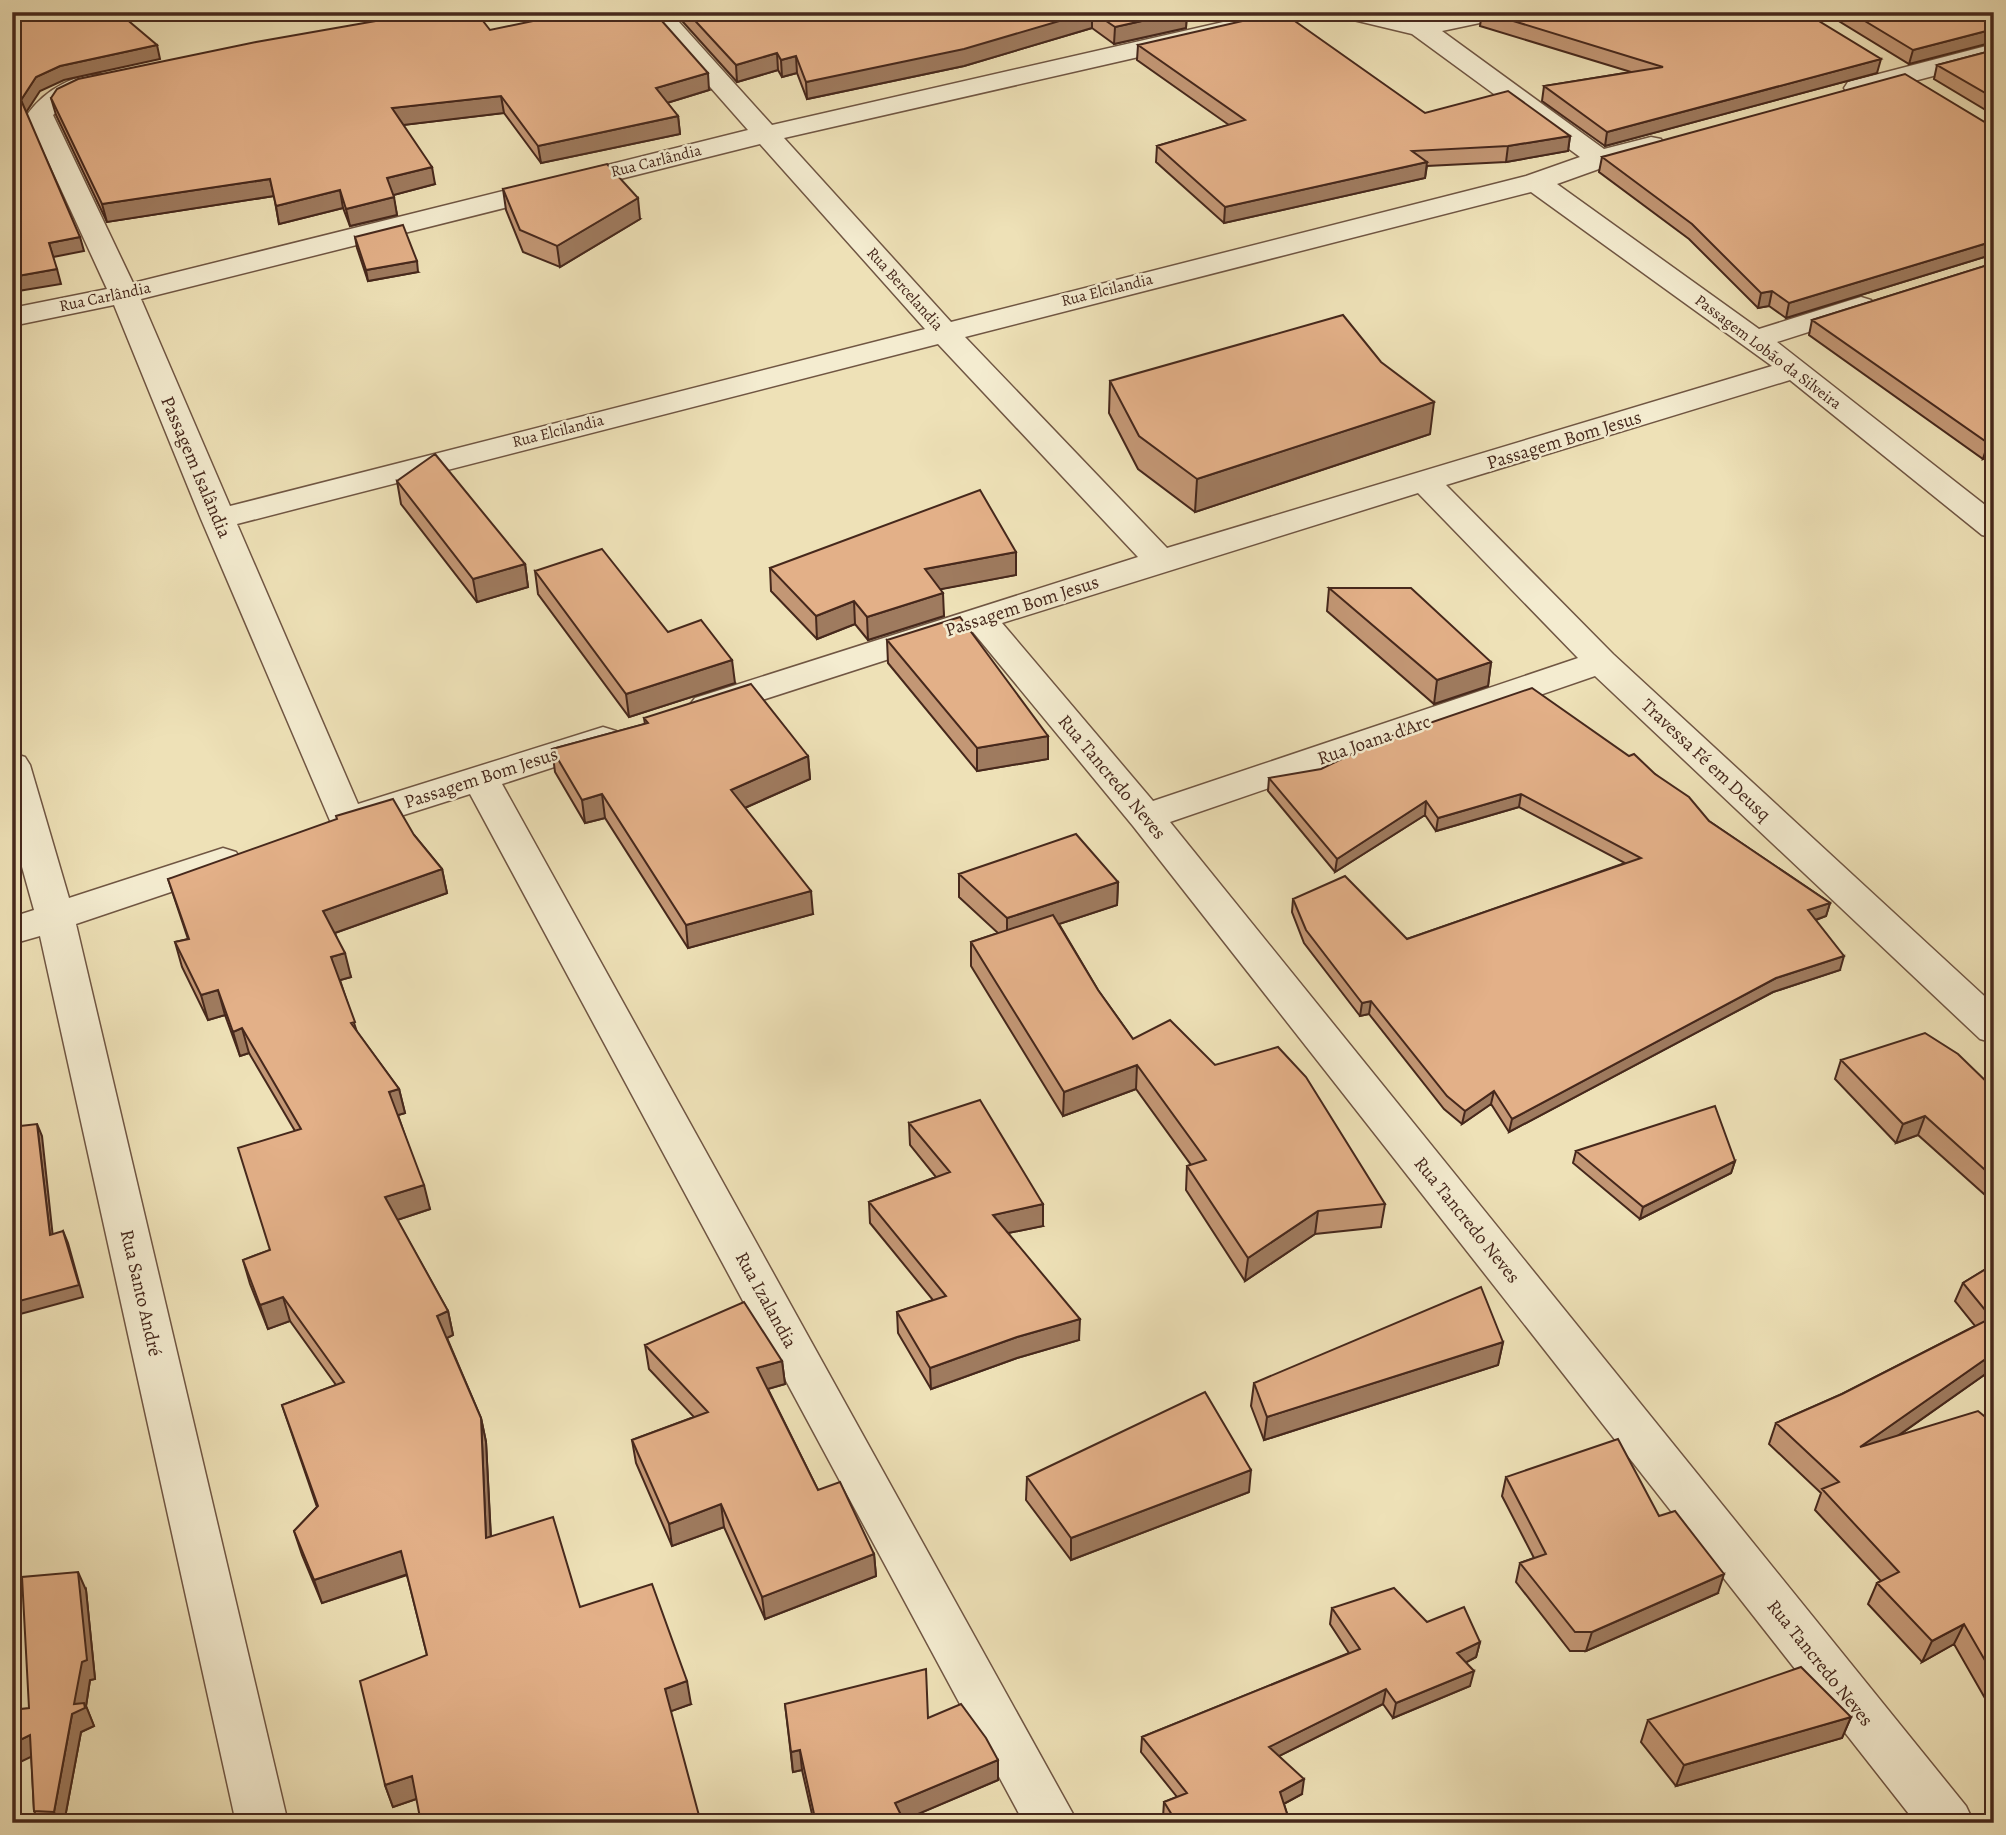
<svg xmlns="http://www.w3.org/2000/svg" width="2006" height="1835" font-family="Alegreya,serif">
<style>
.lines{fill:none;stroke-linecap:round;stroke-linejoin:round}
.minor-casing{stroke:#705643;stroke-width:3}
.minor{fill:#f4ecd0;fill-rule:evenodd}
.wall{fill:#c39775;stroke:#46281c;stroke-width:2}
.shaded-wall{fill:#9f7b5f;stroke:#46281c;stroke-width:2}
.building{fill:#e3b088;stroke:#46281c;stroke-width:2}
.labels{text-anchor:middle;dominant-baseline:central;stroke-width:5;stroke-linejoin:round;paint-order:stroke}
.far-street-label{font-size:16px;fill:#46281c;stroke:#f4ecd0}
.street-label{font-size:19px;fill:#46281c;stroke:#f4ecd0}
</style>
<rect width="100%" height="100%" fill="#eee1b7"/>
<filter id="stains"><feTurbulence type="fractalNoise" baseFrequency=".00286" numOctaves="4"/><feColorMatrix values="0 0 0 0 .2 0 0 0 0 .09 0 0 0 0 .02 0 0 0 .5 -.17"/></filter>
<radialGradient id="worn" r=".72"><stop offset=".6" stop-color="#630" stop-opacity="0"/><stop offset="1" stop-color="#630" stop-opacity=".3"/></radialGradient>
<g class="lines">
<g class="minor-casing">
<path id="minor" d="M644,12H670L772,125L1267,12H1313L1310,17L1301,20L784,138L951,322L1526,176L1580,157L1412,34L1341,17L1338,12H1385L1421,20L1461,12H1511L1508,17L1442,31L1604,149L1651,137L1661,139L1664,145L1661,151L1610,165L1557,184L1759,329L1851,300L1861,297L1871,300L1876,306L1871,312L1777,342L1994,512V538L1982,535L1790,380L1446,485L1613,654L1994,1005V1043L1980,1039L1595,676L1170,822L1966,1806L1974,1823H1916L1133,826L973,632L719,714L707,717L695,714L689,706L695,698L1138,557L938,344L237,524L358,804L603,727L616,731L621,739L616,747L502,784L1078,1823H1024L470,794L347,833L334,830L201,519L114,305L12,326V308L107,289L27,115C44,90 79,69 111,76L115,82L111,88L76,97L53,115L133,283L748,130ZM760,144L925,329L230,506L141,299ZM1531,192L1772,366L1167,548L965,337ZM1418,493L1578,658L1153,801L1002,623Z
M1994,44V60L1857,96L1848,94L1844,88L1848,82Z
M12,753L25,757L30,765L69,898L223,848L236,852L242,861L236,870L76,924L288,1823H236L40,936L12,944V917L34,910L12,831Z"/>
</g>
<use href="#minor" class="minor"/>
</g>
<path class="wall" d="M674,12H1187L1186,28L1114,44L1092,28L964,66L807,99L797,73L782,77L778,70L737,82Z
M1415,12H1447L1422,17Z
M1482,12H1804L1877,73L1605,146L1542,101L1544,86L1631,72L1480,26Z
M1824,12H1994L1909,64Z
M490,30L709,90L667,103L678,116L680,134L541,163L504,113L403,125L435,184L393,195L397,215L350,226L343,208L279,224L274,196L107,222L56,115L51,98Z
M1138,45L1425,113L1570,136L1568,151L1506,162L1427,166L1425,178L1224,223L1156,162L1157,146L1229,125L1137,60Z
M1994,50V115L1934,79L1937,65Z
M1988,124L1994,125V254L1786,318L1769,306L1758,308L1689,239L1599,172L1602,157Z
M503,189L640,219L560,267L523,252L506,210Z
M355,237L418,272L368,281L357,248Z
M1994,263V453L1983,459L1809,335L1812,320Z
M1110,381L1430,434L1195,512L1138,469L1109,413Z
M397,481L525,564L528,587L477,602L401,504Z
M1016,552V575L940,589L944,616L868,640L855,624L817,639L771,591L770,568Z
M535,571L668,632L735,683L629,717L538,594Z
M1329,588L1491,662L1488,686L1434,704L1327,611Z
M887,640L1048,736V759L977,771L888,663Z
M644,718L808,756L810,779L745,808L813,914L688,948L605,818L585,823L555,772L552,749L645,724Z
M1655,774L1709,821L1830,903L1826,916L1816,920L1840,970L1773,992L1509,1132L1491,1104L1462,1124L1444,1109L1369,1014L1360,1016L1304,943L1292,912L1293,899L1407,939L1625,863L1519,807L1436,831L1425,815L1335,872L1268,791L1269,778Z
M414,835L442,869L447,893L335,933L351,977L340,980L357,1032L399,1089L405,1113L398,1115L430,1209L397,1220L448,1311L453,1335L447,1338L481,1418L486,1442L491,1537L580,1607L691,1704L393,1807L385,1785L427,1655L407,1575L322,1603L302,1555L294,1531L317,1507L282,1405L336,1385L290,1321L268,1329L250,1284L243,1260L270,1250L295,1131L249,1053L240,1056L225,1015L208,1020L182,967L175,942L188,939L168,879Z
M959,874L1118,882L1117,905L1059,924L1098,990L1133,1039L1215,1065L1385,1204L1381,1227L1315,1234L1245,1281L1186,1190L1187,1166L1191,1165L1136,1089L1063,1116L971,966V942L998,933L959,897Z
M1841,1060L1994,1089V1203L1918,1135L1896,1143L1835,1079Z
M909,1123L1043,1226L1008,1233L1079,1340L1017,1358L931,1389L898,1333L897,1312L933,1300L870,1223L869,1202L936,1177L910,1145Z
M1576,1151L1735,1161L1731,1173L1640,1219L1573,1163Z
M1994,1264V1368L1898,1436L1994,1424V1714L1954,1644L1922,1662L1868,1604L1877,1583L1881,1581L1815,1510L1821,1493L1769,1444L1776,1423L1842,1394L1975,1326L1955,1301L1963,1283Z
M1503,1342L1498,1365L1264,1440L1251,1406L1254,1383Z
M645,1345L782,1361L785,1384L768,1389L818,1490L874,1554L876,1576L765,1619L724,1527L672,1546L636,1463L632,1440L694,1417L649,1369Z
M1027,1477L1249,1492L1071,1560L1026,1500Z
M1506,1477L1659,1516L1718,1593L1586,1651H1570L1516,1582L1520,1563L1534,1558L1502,1496Z
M86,1590L95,1679L90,1680L86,1706L94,1726L81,1732L64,1823H40L34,1811L29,1708Z
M1332,1608L1427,1622L1480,1642L1476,1657L1466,1662L1470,1686L1393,1718L1383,1704L1279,1756L1302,1794L1284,1804L1290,1823H1167L1163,1817L1164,1802L1177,1797L1141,1752L1142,1737L1349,1653L1330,1624Z
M785,1704L928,1718L998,1760V1780L903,1820L905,1823H814L802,1770L793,1772Z
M1851,1717L1842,1738L1676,1786L1641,1742L1648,1720Z"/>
<path class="shaded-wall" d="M1090,12H1092V28L964,66L807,99L806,82Z
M1182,12H1187L1186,28L1114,44L1115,27Z
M1423,12H1447L1422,17Z
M1994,29V42L1909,64L1913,50Z
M157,45L160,59L64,80L40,91L25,114L21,100L36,77L60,66Z
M777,53L778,70L737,82L736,65Z
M796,56L797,73L782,77L781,60Z
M1881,59L1877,73L1605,146L1607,132Z
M708,73L709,90L657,106L656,88Z
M501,96L504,113L395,126L392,108Z
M678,116L680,134L541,163L538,146Z
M1570,136L1568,151L1506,162L1508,146Z
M1427,162L1425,178L1224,223L1225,207Z
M432,167L435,184L390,196L387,178Z
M270,179L274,196L107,222L102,204Z
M340,190L343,208L279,224L276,206Z
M394,197L397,215L350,226L346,209Z
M638,198L640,219L560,267L557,246Z
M80,237L84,251L53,257L49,243Z
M1994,241V254L1786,318L1789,303Z
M417,261L418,272L368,281L366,270Z
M57,269L61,284L12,292V277Z
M1772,291L1769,306L1758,308L1761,293Z
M1434,402L1430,434L1195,512L1197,479Z
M1994,440V453L1983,459L1988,443Z
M1016,552V575L926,592L925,569Z
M525,564L528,587L477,602L473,579Z
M943,593L944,616L868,640L867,617Z
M854,601L855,624L817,639L816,616Z
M732,660L735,683L629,717L626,694Z
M1491,662L1488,686L1434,704L1437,680Z
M1048,736V759L977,771V748Z
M808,756L810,779L733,813L731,790Z
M602,794L605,818L585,823L582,800Z
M1521,794L1519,807L1436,831L1438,818Z
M1426,801L1425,815L1335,872L1337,859Z
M442,869L447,893L329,935L323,911Z
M1118,882L1117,905L1007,941V918Z
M811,891L813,914L688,948L686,925Z
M1830,903L1826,916L1804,924L1808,910Z
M345,953L351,977L337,981L331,957Z
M1844,956L1840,970L1773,992L1509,1132L1512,1119L1776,978Z
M218,990L225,1015L208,1020L201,995Z
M1371,1001L1369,1014L1360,1016L1362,1003Z
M242,1028L249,1053L240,1056L233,1032Z
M1137,1065L1136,1089L1063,1116L1064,1092Z
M399,1089L405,1113L395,1116L389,1092Z
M1494,1091L1491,1104L1462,1124L1465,1111Z
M1925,1116L1918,1135L1896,1143L1903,1124Z
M37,1124L42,1136L54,1247L50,1235Z
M1735,1161L1731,1173L1640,1219L1643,1207Z
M424,1185L430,1209L391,1222L385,1197Z
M1043,1204V1226L993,1236V1215Z
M1318,1211L1315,1234L1245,1281L1248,1258Z
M63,1231L68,1243L83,1297L13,1316L12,1303Z
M283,1297L290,1321L268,1329L260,1305Z
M448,1311L453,1335L443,1340L437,1316Z
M1080,1319L1079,1340L1017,1358L931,1389L930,1368L1017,1337Z
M1503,1342L1498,1365L1264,1440L1267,1417Z
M1994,1353V1368L1852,1468L1860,1447Z
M782,1361L785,1384L760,1391L757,1368Z
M481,1418L486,1442L492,1562L486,1538Z
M1251,1470L1249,1492L1071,1560V1538Z
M721,1504L724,1527L672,1546L669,1524Z
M401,1551L408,1574L322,1603L314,1580Z
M874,1554L876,1576L765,1619L762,1597Z
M78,1572L86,1590L95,1679L90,1680L86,1706L94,1726L81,1732L64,1823H59L54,1812L74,1704Z
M1724,1574L1718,1593L1586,1651L1592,1632Z
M1964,1624L1954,1644L1922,1662L1932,1641Z
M1480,1642L1476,1657L1454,1669L1457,1653Z
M1474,1671L1470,1686L1393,1718L1396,1703Z
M687,1681L691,1704L669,1712L665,1689Z
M1386,1689L1383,1704L1267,1762L1269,1747Z
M1851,1717L1842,1738L1676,1786L1684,1765Z
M30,1735L39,1753L12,1766V1744Z
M800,1750L802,1770L793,1772L791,1752Z
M998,1760V1780L897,1823L895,1803Z
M412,1776L419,1798L393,1807L385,1785Z
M1304,1779L1302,1794L1278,1807L1280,1792Z"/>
<path class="building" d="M12,12H118L157,45L60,66L36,77L21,100L80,237L49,243L57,269L12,277Z
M427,12H476L490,30L576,12H654L708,73L656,88L678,116L538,146L501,96L392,108L432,167L387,178L394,197L346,209L340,190L276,206L270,179L102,204L51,98L57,89L78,79L256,42Z
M687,12H1090L964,49L806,82L796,56L781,60L777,53L736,65Z
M1093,12H1182L1115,27Z
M1282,12L1425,113L1508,91L1570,136L1508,146L1412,151L1427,162L1225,207L1157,146L1245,120L1138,45Z
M1484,12H1804L1881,59L1607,132L1544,86L1663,67Z
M1850,12H1994V29L1913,50Z
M1994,50V98L1937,65Z
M1905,74L1988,124L1994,125V241L1789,303L1772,291L1761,293L1692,224L1602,157Z
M607,164L638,198L557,246L520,230L503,189Z
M403,225L417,261L366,270L355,237Z
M1994,263V440L1988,443L1812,320Z
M1343,315L1381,362L1434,402L1197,479L1139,436L1110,381Z
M435,454L525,564L473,579L397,481Z
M980,490L1016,552L925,569L943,593L867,617L854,601L816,616L770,568Z
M602,549L668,632L701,620L732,660L626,694L535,571Z
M1329,588H1411L1491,662L1437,680Z
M960,617L1048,736L977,748L887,640Z
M751,684L808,756L731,790L811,891L686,925L602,794L582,800L552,749L648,723L644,718Z
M1532,688L1629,756L1634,754L1655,774L1689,797L1709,821L1830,903L1808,910L1844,956L1776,978L1512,1119L1494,1091L1465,1111L1447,1096L1371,1001L1362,1003L1306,930L1293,899L1345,876L1407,939L1641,858L1521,794L1438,818L1426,801L1337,859L1269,778L1321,769L1383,739Z
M393,799L414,835L442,869L323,911L345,953L331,957L355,1022L351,1023L399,1089L389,1092L424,1185L385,1197L448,1311L437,1316L481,1418L486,1538L553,1517L580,1607L652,1584L687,1681L665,1689L701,1823H421L412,1776L385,1785L360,1681L427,1655L401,1551L314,1580L294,1531L318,1506L282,1405L344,1382L283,1297L260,1305L243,1260L270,1250L238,1148L301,1129L242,1028L233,1032L218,990L201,995L175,942L189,939L168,879L337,819L336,816Z
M1076,834L1118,882L1007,918L959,874Z
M1053,915L1098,990L1133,1039L1170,1020L1215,1065L1278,1047L1306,1077L1385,1204L1318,1211L1248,1258L1187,1166L1206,1160L1137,1065L1064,1092L971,942Z
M1925,1033L1958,1054L1994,1089V1178L1925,1116L1903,1124L1841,1060Z
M980,1100L1043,1204L993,1215L1080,1319L1017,1337L930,1368L897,1312L946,1296L869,1202L950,1172L909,1123Z
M1715,1106L1735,1161L1643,1207L1576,1151Z
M37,1124L50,1235L63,1231L79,1285L12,1303V1127Z
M1994,1264V1321L1963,1283Z
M1481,1287L1503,1342L1267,1417L1254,1383Z
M744,1302L782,1361L757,1368L818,1490L840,1482L874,1554L762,1597L721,1504L669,1524L632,1440L708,1412L645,1345Z
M1987,1320L1994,1331V1353L1860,1447L1978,1411L1994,1424V1676L1964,1624L1932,1641L1877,1583L1899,1572L1822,1489L1839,1482L1776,1423L1842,1394Z
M1205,1392L1251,1470L1071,1538L1027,1477Z
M1618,1439L1659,1516L1675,1511L1724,1574L1592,1632H1575L1520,1563L1546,1554L1506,1477Z
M78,1572L87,1660L82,1662L74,1704L84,1703L85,1708L72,1714L54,1812L34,1811L30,1735L12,1744V1710L29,1708L22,1577Z
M1394,1588L1427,1622L1464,1607L1480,1642L1457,1653L1474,1671L1396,1703L1386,1689L1269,1747L1304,1779L1280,1792L1290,1823H1177L1164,1802L1187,1793L1142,1737L1360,1649L1332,1608Z
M1801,1667L1851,1717L1684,1765L1648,1720Z
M926,1669L928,1718L961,1704L986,1738L998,1760L895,1803L905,1823H816L800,1750L791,1752L785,1704Z"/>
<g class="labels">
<g class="far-street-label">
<text transform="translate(656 161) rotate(-14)">Rua Carlândia</text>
<text transform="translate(905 289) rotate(48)">Rua Bercelandia</text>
<text transform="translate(1107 290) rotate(-14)">Rua Elcilandia</text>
<text transform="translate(105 297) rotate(-12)">Rua Carlândia</text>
<text transform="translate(1768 352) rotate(37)">Passagem Lobão da Silveira</text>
<text transform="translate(558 431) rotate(-14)">Rua Elcilandia</text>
</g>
<g class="street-label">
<text transform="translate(1564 440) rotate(-17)">Passagem Bom Jesus</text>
<text transform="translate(196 467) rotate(67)">Passagem Isalândia</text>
<text transform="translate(1022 606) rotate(-18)">Passagem Bom Jesus</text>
<text transform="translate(1374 740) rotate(-19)">Rua Joana d'Arc</text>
<text transform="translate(1706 760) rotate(43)">Travessa Fé em Deusq</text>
<text transform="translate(1112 777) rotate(50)">Rua Tancredo Neves</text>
<text transform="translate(481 778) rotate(-18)">Passagem Bom Jesus</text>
<text transform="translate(1467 1220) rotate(51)">Rua Tancredo Neves</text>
<text transform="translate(141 1293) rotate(77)">Rua Santo André</text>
<text transform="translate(766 1300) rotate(61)">Rua Izalandia</text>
<text transform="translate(1820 1663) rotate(51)">Rua Tancredo Neves</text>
</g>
</g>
<rect width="2006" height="1835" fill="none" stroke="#eee1b7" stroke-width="42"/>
<rect x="14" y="14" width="1978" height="1807" fill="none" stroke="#46281c" stroke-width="3.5"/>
<rect x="21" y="21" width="1964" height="1793" fill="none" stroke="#46281c" stroke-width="2"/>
<rect width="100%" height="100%" filter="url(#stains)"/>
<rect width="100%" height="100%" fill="url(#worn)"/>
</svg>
